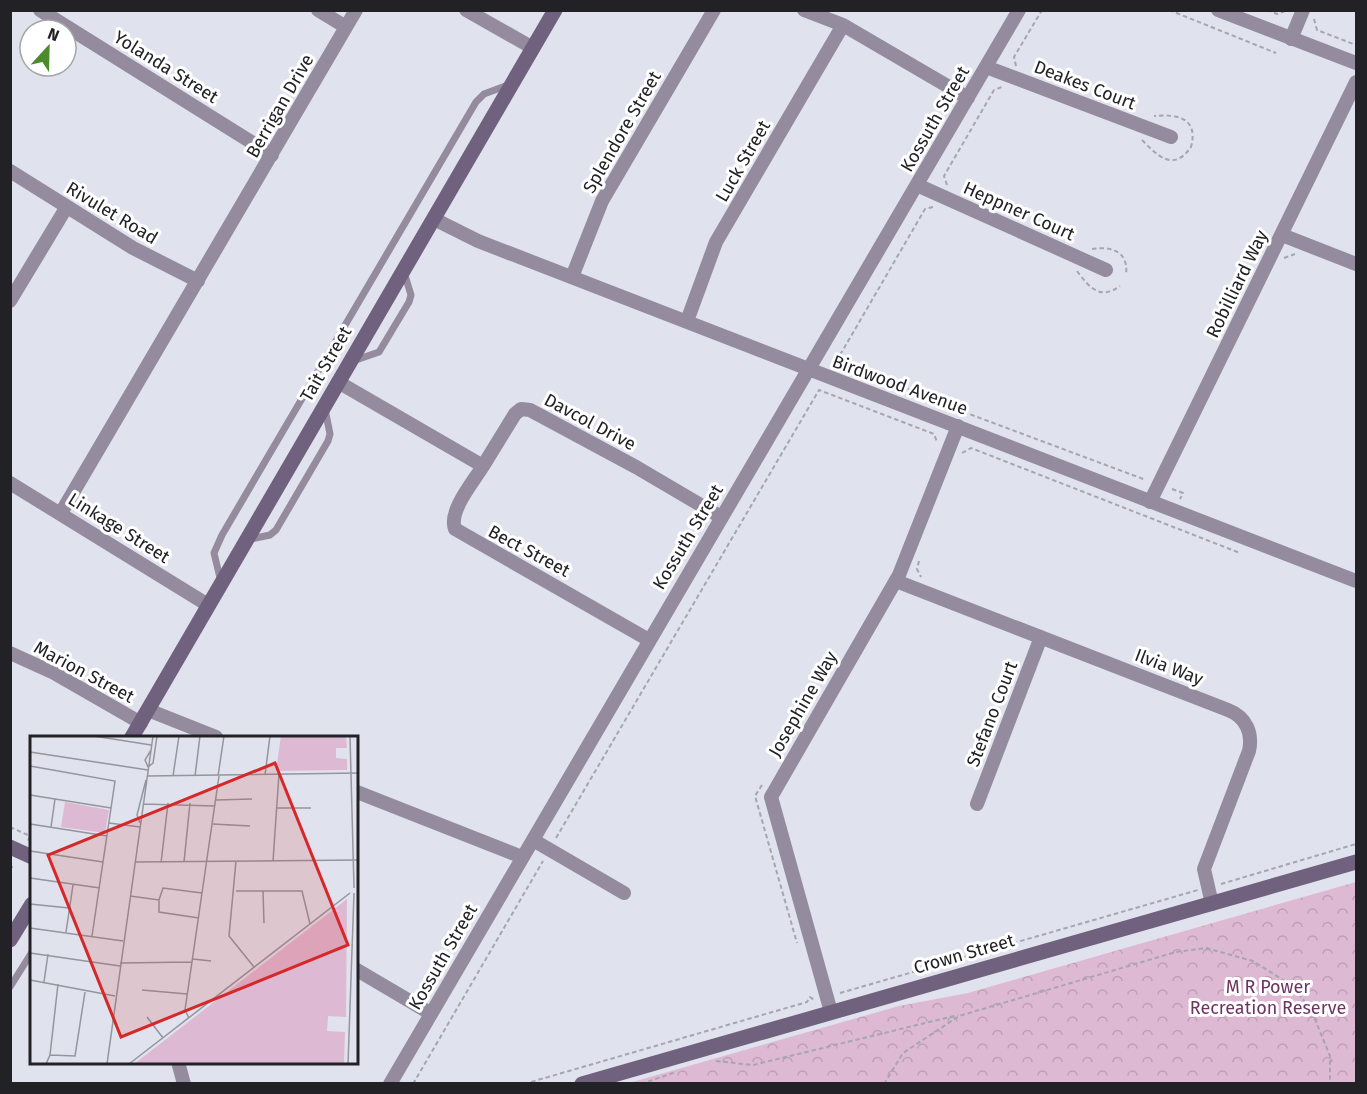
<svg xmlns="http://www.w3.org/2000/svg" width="1367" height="1094" font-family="'Fira Sans',sans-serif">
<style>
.forest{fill:url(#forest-crowns)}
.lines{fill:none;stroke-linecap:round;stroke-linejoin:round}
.path{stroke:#a5a6af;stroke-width:2;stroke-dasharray:4.5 3;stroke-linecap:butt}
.lane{stroke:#958b9f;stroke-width:7}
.street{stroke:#958b9f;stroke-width:14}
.secondary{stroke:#70617e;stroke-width:15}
.labels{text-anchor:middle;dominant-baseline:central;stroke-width:6;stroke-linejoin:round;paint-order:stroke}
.street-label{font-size:18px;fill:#212126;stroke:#fff}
.park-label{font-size:18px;fill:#6d3460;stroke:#fff}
.inset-road{fill:none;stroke:#94959d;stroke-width:1.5}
.view{fill:#d62828;fill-opacity:0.15;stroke:#d62828;stroke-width:3}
.inset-edge{fill:none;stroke:#212126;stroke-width:3}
</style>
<defs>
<pattern id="forest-crowns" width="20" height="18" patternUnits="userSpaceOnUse" patternTransform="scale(1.5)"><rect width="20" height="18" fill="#deb9d3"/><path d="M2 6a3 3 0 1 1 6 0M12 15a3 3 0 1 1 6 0" fill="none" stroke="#be9fb5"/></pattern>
</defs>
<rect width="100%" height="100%" fill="#e0e2ed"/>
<path class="forest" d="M1356,882V1083H629L899,1006L968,993Z"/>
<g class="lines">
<path class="path" d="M1169,10L1276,53
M1267,10L1277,14L1288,10
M1314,19L1317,30L1356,45
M1016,66L1014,57L1042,10
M1142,140C1157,155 1173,173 1191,147C1199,117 1176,114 1154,116
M947,185L944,176L994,90L1002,87
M933,207L925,209L840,355L843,362L964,412L1146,480
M1092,249C1111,246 1129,251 1126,275
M1284,258L1295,254
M1077,271C1089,287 1100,301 1120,286
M962,453L971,448L1240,553
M1172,489L1183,493L1180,499
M919,561L917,569L921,577
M762,785L755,796L797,943
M10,827L30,836L28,841
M556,838L819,390L934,434L937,442
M10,870L14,864
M1221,884L1356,844
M840,993L1198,890
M716,1061L753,1065L958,1015
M413,1084L543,861
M524,1084L807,1002L810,997L814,1000
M641,1084L676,1072
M884,1084L903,1053L959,1016L1176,952L1206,948L1253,961L1294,987L1312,1012L1330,1056V1084"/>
<path class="lane" d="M353,361L379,352L409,302L411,295L404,272
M251,539L270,535L276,530L328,441L330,434L325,409
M221,582L214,553L222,535L476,102L484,94L508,85
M10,987L32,952"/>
<path class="street" d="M40,10L272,155
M318,10L346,27
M466,10L533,48
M804,10L843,25L968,98
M1218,10L1356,63
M1291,39L1303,10
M986,67L1171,137
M10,171L133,248L198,281
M917,185L1106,270
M434,219L478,241L1356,581
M1282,235L1356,264
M572,277L602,201L714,10
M10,301L66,208
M687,321L716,242L843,25
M338,382L483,466L515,414L521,409L530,410L636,467L721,517
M483,466C474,481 448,511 455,529L649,640
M10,483L208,605
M1150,502L1356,82
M61,513L356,10
M896,581L1228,710C1246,717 1253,733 1249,751L1204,869L1212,904
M10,653L54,673L141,723
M148,710L216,737
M357,792L522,857
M977,804L1041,637
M533,840L624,893
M357,970L430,1013
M831,1012L771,797L899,575L958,426
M178,1062L184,1084
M390,1084L1019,10"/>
<path class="secondary" d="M132,737L555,10
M10,847L32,857
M10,940L32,904
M582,1084L1356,862"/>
</g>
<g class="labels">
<g class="street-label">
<text transform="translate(166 67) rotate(32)">Yolanda Street</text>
<text transform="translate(1085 85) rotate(21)">Deakes Court</text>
<text transform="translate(280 106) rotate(-60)">Berrigan Drive</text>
<text transform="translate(935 119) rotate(-60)">Kossuth Street</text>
<text transform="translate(622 132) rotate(-60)">Splendore Street</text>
<text transform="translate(743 161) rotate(-60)">Luck Street</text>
<text transform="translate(1019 211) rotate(24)">Heppner Court</text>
<text transform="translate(112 213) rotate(31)">Rivulet Road</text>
<text transform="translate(1237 284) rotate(-64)">Robilliard Way</text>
<text transform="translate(326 364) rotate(-60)">Tait Street</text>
<text transform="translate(900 385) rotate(20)">Birdwood Avenue</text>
<text transform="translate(590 422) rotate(28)">Davcol Drive</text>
<text transform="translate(119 528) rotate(32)">Linkage Street</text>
<text transform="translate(688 537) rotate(-59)">Kossuth Street</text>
<text transform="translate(529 551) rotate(28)">Bect Street</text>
<text transform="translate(1169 667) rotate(21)">Ilvia Way</text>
<text transform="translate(84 672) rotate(28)">Marion Street</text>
<text transform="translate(803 704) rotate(-60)">Josephine Way</text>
<text transform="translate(992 714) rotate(-69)">Stefano Court</text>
<text transform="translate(964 954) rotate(-16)">Crown Street</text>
<text transform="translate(443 957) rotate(-60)">Kossuth Street</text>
</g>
<g class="park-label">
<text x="1268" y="987">M R Power<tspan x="1268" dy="21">Recreation Reserve</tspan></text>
</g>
</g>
<g transform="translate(30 736)">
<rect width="328" height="328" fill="#e0e2ed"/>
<path d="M251,0H316L317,12H306V22L317,23V34L246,35Z" fill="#deb9d3"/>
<path d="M35,66L79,74L75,97L31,91ZM317,163L316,281L298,280L297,295L315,296L314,328H104Z" fill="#deb9d3"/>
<path class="inset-road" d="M64,0L121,9M320,0L324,152M0,16L118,34M0,30L85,45L62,200M118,31L123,27L127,0M118,31L115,24L121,14M235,39L240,0M117,40L329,37M143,40L149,0M165,40L170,0M188,40L194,0M0,59L81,72M186,64L222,63M113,68L185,70M247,72H281M79,87L110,91M110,87L107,79L116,44M0,88L77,100M183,88L220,90M21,91L25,63M0,115L73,126M206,125L199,200L224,231M243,125L249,38M105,126L329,124M154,126L160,67M131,127L138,67M0,142L70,152M206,155H272L280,188M233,155L234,187M100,160L129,164L133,152L172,157M129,164V176L169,182M0,168L39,172M0,192L93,205M36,196L43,149M0,217L90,230M163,223L181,225M90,227L162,226M0,244L85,260M14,246L18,218M112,254L157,258M117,281L133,302M159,282L155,274L189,40M20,319L28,248M16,328L20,319L45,320L55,256M77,328L123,0M99,328L320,157M318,328L324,157"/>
<path class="view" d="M245,27L318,209L91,301L18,119Z"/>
<rect width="328" height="328" class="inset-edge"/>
</g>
<rect width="1367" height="1094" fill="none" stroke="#212126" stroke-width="24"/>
<g transform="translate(48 48) rotate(22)"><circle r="28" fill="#ffffff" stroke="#a6a6a8" stroke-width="1.5"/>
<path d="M0-4.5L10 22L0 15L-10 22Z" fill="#4c8b2b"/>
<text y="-9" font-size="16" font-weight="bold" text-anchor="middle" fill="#212126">N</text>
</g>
</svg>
